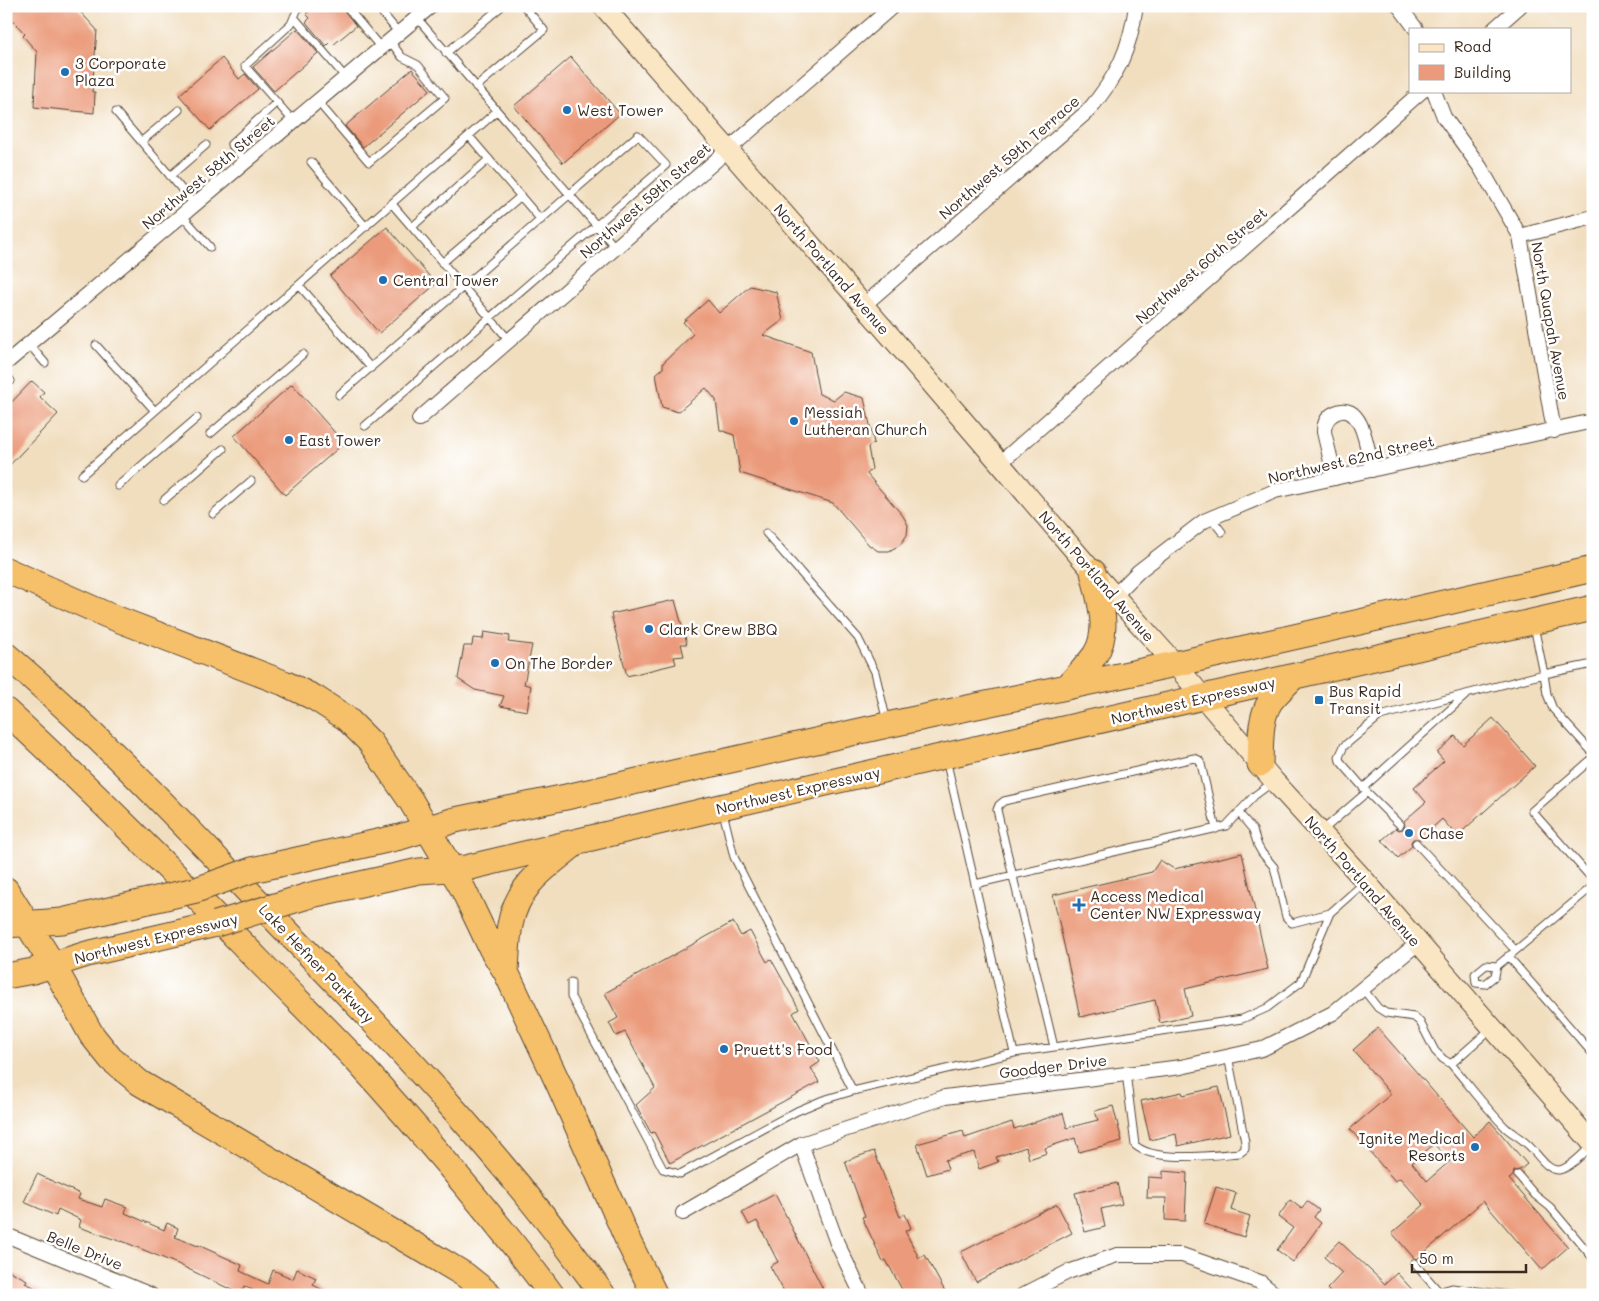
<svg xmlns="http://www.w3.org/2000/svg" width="1599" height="1301" font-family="Mali,sans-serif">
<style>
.building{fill:#eb9b7c;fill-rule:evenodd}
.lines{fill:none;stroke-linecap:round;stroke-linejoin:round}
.lane-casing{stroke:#564536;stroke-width:9}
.street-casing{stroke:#564536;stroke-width:16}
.secondary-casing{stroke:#564536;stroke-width:22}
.highway-casing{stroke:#564536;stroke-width:27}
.lane{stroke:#fff;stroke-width:7}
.street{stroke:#fff;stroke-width:14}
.secondary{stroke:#fbe6c4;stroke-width:20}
.highway{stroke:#f6c06b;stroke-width:25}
.highway-bridge-casing{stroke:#564536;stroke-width:27;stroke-linecap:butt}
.highway-bridge{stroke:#f6c06b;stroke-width:25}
.poi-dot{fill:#1f6fb2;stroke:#fff;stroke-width:2}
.labels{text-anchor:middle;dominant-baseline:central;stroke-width:5;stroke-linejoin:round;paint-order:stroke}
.poi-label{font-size:15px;fill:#3b2a1e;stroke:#fff;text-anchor:start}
.street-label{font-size:15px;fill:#3b2a1e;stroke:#fff}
</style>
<rect width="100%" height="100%" fill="#fff"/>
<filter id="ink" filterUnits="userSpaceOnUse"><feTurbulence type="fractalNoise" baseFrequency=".02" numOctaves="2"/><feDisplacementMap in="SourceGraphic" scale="10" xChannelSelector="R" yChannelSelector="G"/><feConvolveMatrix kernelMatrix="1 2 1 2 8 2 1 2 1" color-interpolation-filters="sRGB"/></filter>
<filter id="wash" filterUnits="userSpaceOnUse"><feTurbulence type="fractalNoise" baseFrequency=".0096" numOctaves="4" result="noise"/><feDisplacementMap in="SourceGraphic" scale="20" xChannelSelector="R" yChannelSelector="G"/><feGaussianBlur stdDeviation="1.12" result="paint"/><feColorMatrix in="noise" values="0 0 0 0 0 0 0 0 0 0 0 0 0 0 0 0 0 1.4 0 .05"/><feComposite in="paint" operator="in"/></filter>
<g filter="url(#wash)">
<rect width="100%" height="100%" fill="#f1debf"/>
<g id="blocks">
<path class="building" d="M6,6H75L97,30L92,92H95L94,113L34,107L37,52L23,36L25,34L6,13Z
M315,6H341L356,26L333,45L330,42L326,46L306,22L310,18L306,14Z
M297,29L318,53L274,91L253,67Z
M571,57L620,114L563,163L514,106Z
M222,58L239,79L245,74L258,89L210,130L179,95Z
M412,69L430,90L363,147L345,126Z
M387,227L436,284L379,333L330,276Z
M750,286L776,292L783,320L763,335L811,352L819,394L834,400L844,392L864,398L874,443L868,447L872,469L867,474L903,516L908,525L907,535L900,545L889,551H878L869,545L833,503L740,473L734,435L720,430L716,400L706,388L678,412L662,407L656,374L663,368V363L693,334L683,322L708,300L719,313Z
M32,381L44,392L40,397L58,414L6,469V408Z
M292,384L344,443L285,495L234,436Z
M675,600L687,644H681L684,656L674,657L676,664L627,676L611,614Z
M484,632L510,636L508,642L532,645L524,684L531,686L527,711L500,706L504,696L475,690L458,679L464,646H472L473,638L483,639Z
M1493,718L1535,766L1457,836L1442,819L1420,839H1413L1411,842L1412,846L1398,858L1382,840L1396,828L1399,830L1403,829L1405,826L1404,821L1426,802L1414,788L1444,761L1437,753L1455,736L1463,745Z
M1242,853L1268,969L1185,989L1191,1016L1160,1023L1155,1000L1080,1017L1053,895L1152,872L1160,860L1174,869Z
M733,922L741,936L750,931L767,962L771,959L799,1009L793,1013L820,1062L811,1068L819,1082L670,1163L654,1132L651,1133L636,1105L655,1088L625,1032L616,1036L609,1023L618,1018L605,993Z
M1378,1028L1473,1137L1490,1121L1527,1164L1520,1170L1514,1171L1513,1176L1509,1179L1568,1247L1542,1270L1483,1201L1417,1259L1414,1258L1392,1233L1424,1205L1400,1178L1395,1181L1350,1129L1391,1094L1353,1050ZM1434,1144L1450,1161L1427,1181L1412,1163Z
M1219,1087L1230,1134L1178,1146L1176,1134L1150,1140L1141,1101L1182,1092L1183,1095Z
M1113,1106L1122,1141L1079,1152L1075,1138L1045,1148L1047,1153L1029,1159L1026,1147L996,1157L998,1162L979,1169L974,1152L945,1160L948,1169L927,1175L917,1144L963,1131L965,1138L1012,1122L1014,1129L1063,1113L1067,1128L1098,1120L1095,1111Z
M874,1151L900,1217L905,1214L911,1228L905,1231L919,1258L925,1255L947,1295H905L886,1260L883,1262L862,1217L865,1216L845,1161Z
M1163,1171L1187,1173L1185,1221L1165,1220L1166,1198H1147L1148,1177L1163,1178Z
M37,1174L80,1194L78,1199L102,1207L105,1199L127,1207L125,1213L164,1230L167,1223L178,1228L175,1237L198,1246V1245L242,1265L240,1271L268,1284L273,1270L293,1279L297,1269L316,1278L313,1285L333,1295H263L244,1286L240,1294L180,1265L122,1241V1242L79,1227L81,1220L58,1209L56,1216L24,1202Z
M1117,1183L1122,1204L1101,1209L1105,1227L1085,1232L1075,1193Z
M1216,1187L1236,1193L1231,1210L1250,1216L1244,1237L1204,1224Z
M775,1194L823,1289L813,1295H786L770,1266L778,1262L757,1221L749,1225L742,1212Z
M1290,1200L1302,1209L1307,1201L1319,1210L1314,1217L1321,1223L1293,1262L1277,1250L1293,1228L1278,1217Z
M1057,1204L1072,1233L976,1282L961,1252Z
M1339,1241L1385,1284L1397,1273L1417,1295H1333L1327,1289L1342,1273L1324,1257Z
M6,1269L27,1280L25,1283L51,1295H6Z"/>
</g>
</g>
<g filter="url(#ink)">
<use href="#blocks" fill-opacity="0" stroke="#564536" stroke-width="1"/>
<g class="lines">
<g class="lane-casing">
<path id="lane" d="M346,6L381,48
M393,6L383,14L399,33
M294,17L346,78
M417,18L615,247
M446,53L502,6
M476,87L544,30L524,6
M318,102L369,162L445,98L418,65L402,57L390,41
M116,112L195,205
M294,122L245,66L291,24L299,6
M469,136L541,220
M142,141L179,110
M246,162L231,144L277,102
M311,162L366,227
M170,176L206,145
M392,204L509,340
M182,215L210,247
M412,227L489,159
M442,263L521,196
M299,285L371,368
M29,344L45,363
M96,345L155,411
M6,374L11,381
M339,395L638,135L666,165L365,426
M210,434L303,354
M82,475L497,111
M118,486L197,418
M164,500L223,449
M213,514L251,481
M1211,518L1222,532
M766,533L858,638L875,672L887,722
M1593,664L1544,674L1547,694L1553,709L1593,753
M1593,758L1532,811L1593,880
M946,759L1014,1053
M1363,788L1465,696
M1367,792L1400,825
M723,812L734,857L853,1091L1014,1053L1242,1019L1267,1008L1301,982L1330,913L1365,882
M1239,813L1253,830L1258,846L1262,853L1274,867L1286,917L1292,923L1330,913
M1323,830L1367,792L1340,761L1339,757L1344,746L1380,716L1544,674L1534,626
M1416,843L1515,950
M975,884L1226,826L1254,796L1273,782
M1508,956L1593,1054
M1486,965L1497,966L1495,976L1485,984L1476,983L1475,974Z
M1497,966L1593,886
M571,982V997L663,1169L680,1174L797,1111L823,1100L853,1091
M1363,989L1378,1008L1386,1013L1414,1017L1420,1022L1435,1051L1443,1059L1451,1064
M1492,1028L1451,1064C1469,1085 1486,1108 1506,1128C1513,1134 1521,1138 1527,1144C1536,1151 1546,1171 1559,1170C1569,1169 1585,1152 1592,1145
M1054,1047L997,810L999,805L1004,801L1194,758L1199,760L1201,764L1216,829
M1126,1073L1135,1145C1154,1163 1214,1155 1240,1153L1245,1149V1142L1228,1056
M1518,1175L1535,1195L1550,1207L1593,1258
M1414,1263L1442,1295
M1441,1294L1445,1290L1452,1288L1510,1295"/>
</g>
<g class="street-casing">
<path id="street" d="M1399,6L1416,29
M1494,29L1520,6
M1434,91L1444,117L1480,167L1520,236L1554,431
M1520,236L1593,217
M864,305L1088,111C1117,77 1130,50 1136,6
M6,363L431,6
M419,419L893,6
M1000,463L1422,91
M1335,478L1324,432C1324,423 1327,417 1335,413C1363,399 1368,453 1372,470
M1114,596L1139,571L1204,521L1275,491L1593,421
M801,1144L837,1243L862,1295
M683,1213L801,1144L945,1097L1181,1067L1262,1049L1333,1013L1418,943
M6,1235L151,1295
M1023,1295L1068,1272L1117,1255H1182L1260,1282L1276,1295"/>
</g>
<g class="secondary-casing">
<path id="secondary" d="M603,6L919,369L1093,572L1175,664L1274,781L1366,882L1593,1144"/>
</g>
<g class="highway-casing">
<path id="highway" d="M6,570L107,615L284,683L315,698L346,718L370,742L411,801L463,889L491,948L506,972L560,1087L629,1243L655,1295
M6,655C99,734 182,823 267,911C386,1033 503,1155 603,1295
M1067,687C1076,677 1087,666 1095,655C1111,630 1099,599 1093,572
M6,711C93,791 176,875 258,960C290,993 324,1026 356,1060C425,1136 491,1213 552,1295
M1260,764C1261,744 1259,719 1270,702C1276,693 1286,685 1294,676
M279,864L400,837L455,820L566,797L887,725L1175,664L1593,569
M6,890L53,965L91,1034L111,1059L140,1083L430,1254L465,1275L490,1295
M311,895L419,871L466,868L721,807L1593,608
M6,925L62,921L148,901
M506,972C507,956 507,940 510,925C517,887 543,869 571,847
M6,976L33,971L87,954L216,924"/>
</g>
<use href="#lane" class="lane"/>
<use href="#street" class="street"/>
<use href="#secondary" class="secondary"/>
<use href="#highway" class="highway"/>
<g class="highway-bridge-casing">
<path id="highway-bridge" d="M148,901L196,890L252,870L279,864
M216,924L311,895"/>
</g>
<use href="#highway-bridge" class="highway-bridge"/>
</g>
</g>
<g class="poi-dot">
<circle cx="65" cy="72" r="5"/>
<circle cx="567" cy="110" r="5"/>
<circle cx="383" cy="280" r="5"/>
<circle cx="794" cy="421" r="5"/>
<circle cx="289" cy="440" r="5"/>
<circle cx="649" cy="629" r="5"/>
<circle cx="495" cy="663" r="5"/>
<rect x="1314" y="695" width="10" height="10" rx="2.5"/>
<circle cx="1409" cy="833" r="5"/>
<path d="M1076.5 897.5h5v5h5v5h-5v5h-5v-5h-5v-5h5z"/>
<circle cx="724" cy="1049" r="5"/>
<circle cx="1475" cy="1147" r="5"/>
</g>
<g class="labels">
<g class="poi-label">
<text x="75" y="63">3 Corporate<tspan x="75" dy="17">Plaza</tspan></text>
<text x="577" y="110">West Tower</text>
<text x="393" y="280">Central Tower</text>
<text x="804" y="412">Messiah<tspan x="804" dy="17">Lutheran Church</tspan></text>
<text x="299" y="440">East Tower</text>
<text x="659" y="629">Clark Crew BBQ</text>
<text x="505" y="663">On The Border</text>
<text x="1329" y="691">Bus Rapid<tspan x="1329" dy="17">Transit</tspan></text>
<text x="1419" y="833">Chase</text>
<text x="1090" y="896">Access Medical<tspan x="1090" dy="17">Center NW Expressway</tspan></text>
<text x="734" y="1049">Pruett's Food</text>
<text x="1465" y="1138" text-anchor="end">Ignite Medical<tspan x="1465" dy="17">Resorts</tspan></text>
</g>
<g class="street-label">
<text transform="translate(1009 157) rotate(-41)">Northwest 59th Terrace</text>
<text transform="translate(208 172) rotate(-40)">Northwest 58th Street</text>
<text transform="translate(645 200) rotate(-41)">Northwest 59th Street</text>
<text transform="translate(1201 265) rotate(-41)">Northwest 60th Street</text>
<text transform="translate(832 269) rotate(49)">North Portland Avenue</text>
<text transform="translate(1551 321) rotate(80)">North Quapah Avenue</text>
<text transform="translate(1351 459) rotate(-13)">Northwest 62nd Street</text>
<text transform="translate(1097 576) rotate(49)">North Portland Avenue</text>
<text transform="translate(1193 700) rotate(-13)">Northwest Expressway</text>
<text transform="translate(798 790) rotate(-13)">Northwest Expressway</text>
<text transform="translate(1363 881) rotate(49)">North Portland Avenue</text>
<text transform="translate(156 938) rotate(-14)">Northwest Expressway</text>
<text transform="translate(317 963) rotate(46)">Lake Hefner Parkway</text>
<text transform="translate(1053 1066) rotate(-7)">Goodger Drive</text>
<text transform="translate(85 1250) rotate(22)">Belle Drive</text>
</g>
</g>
<rect width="1599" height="1301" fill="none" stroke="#fff" stroke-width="25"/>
<rect x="1409" y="28" width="162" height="65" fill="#ffffff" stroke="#b1aaa5"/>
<rect x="1419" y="44" width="25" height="8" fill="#fbe6c4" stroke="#b1aaa5"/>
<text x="1454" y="52" font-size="15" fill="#3b2a1e">Road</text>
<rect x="1419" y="65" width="25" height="15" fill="#eb9b7c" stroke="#b1aaa5"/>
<text x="1454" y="78" font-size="15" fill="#3b2a1e">Building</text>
<path d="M1412 1264v8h114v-8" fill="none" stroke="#3b2a1e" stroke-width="2.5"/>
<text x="1419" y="1264" font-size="15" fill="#3b2a1e" stroke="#ffffff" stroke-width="4" paint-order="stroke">50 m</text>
</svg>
